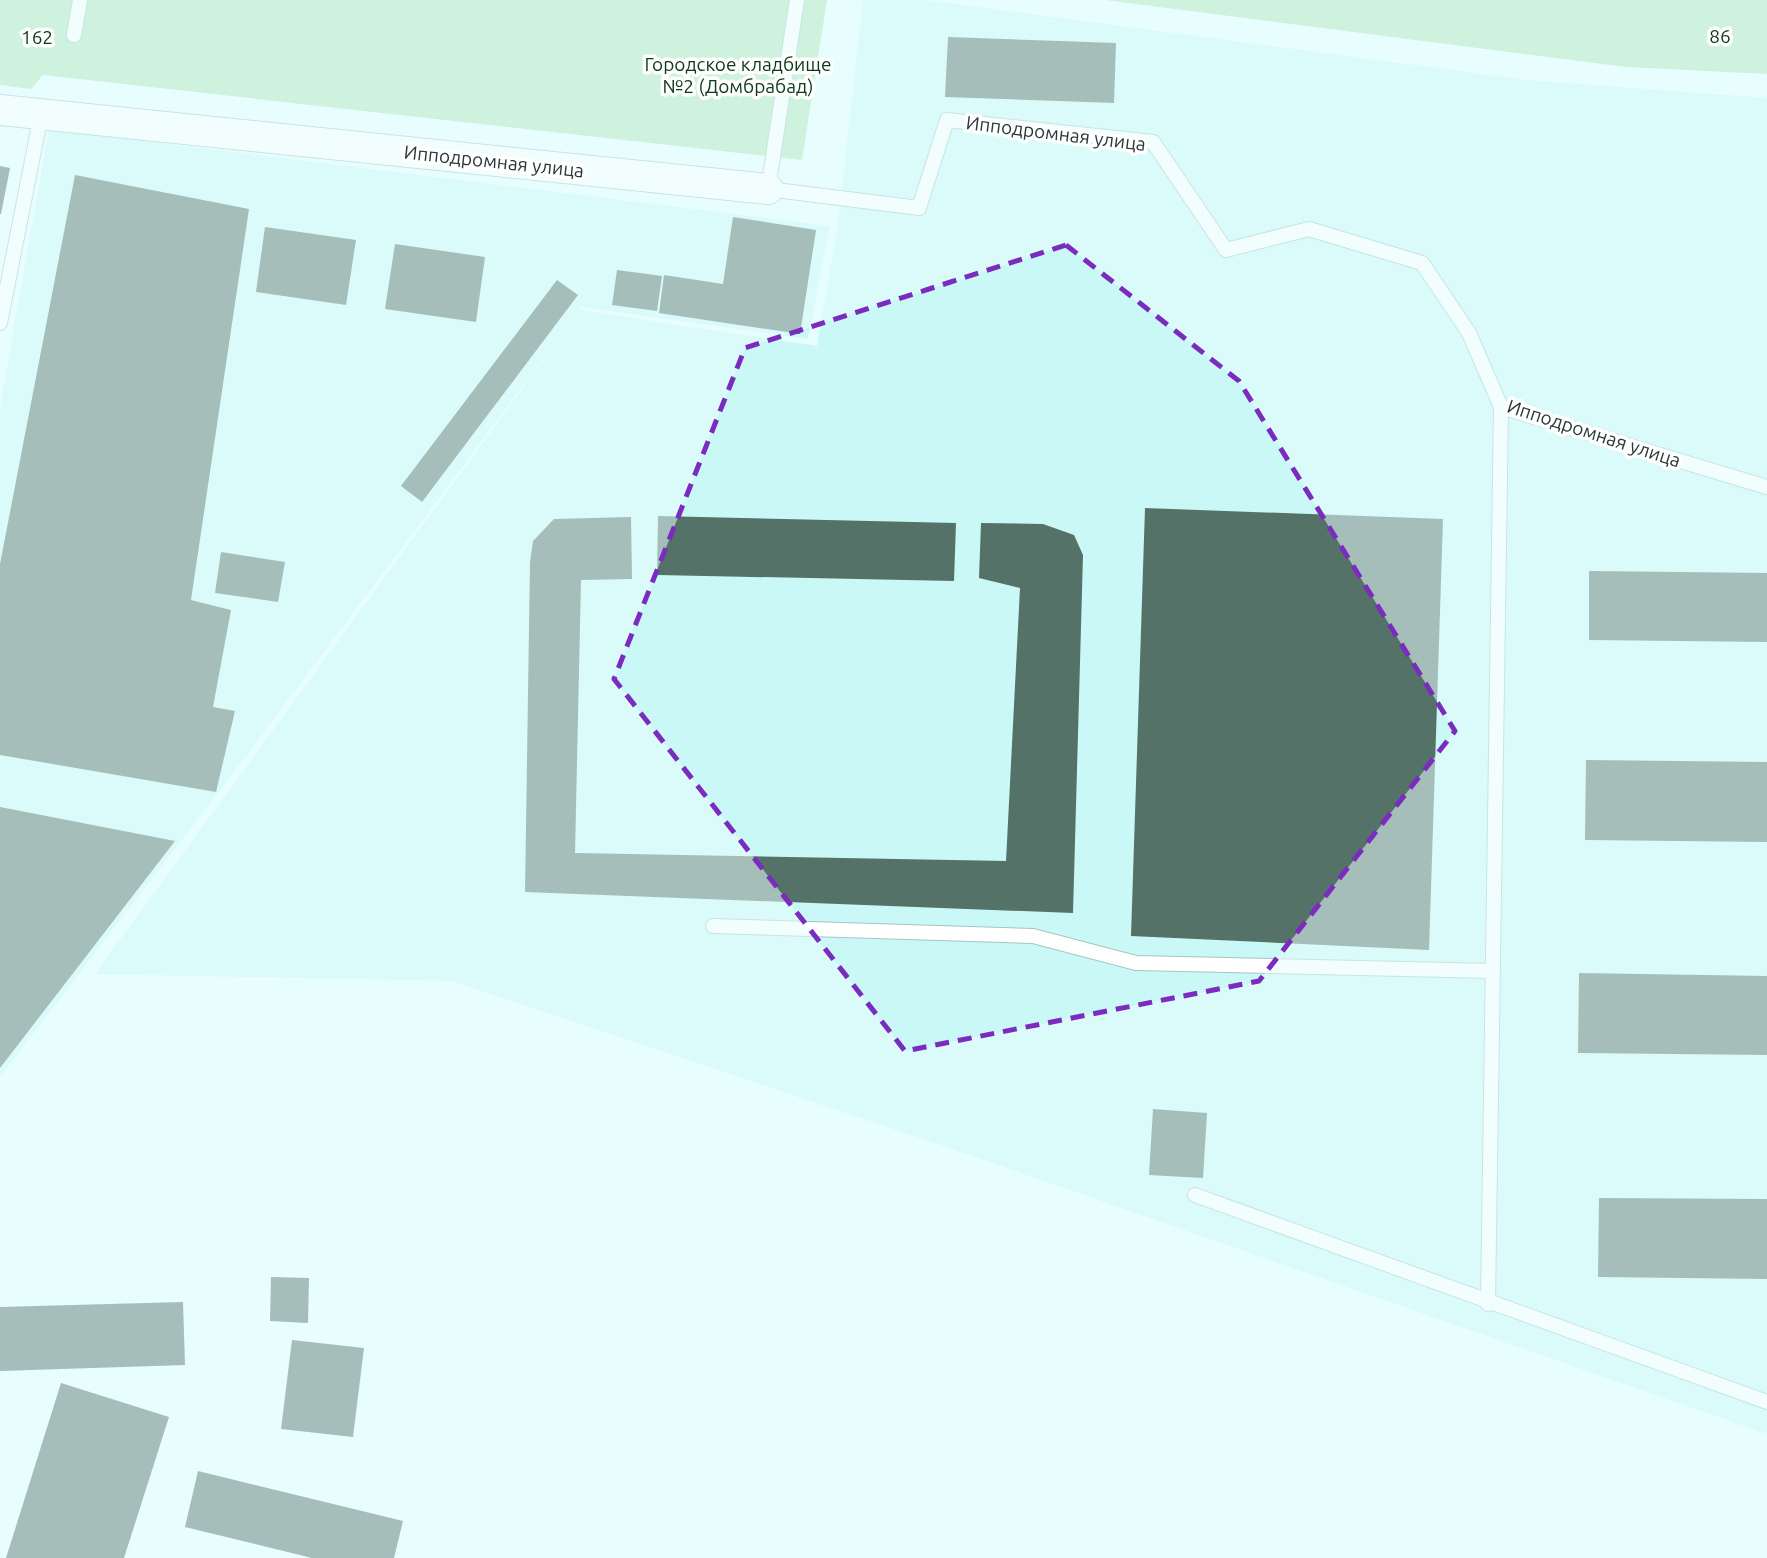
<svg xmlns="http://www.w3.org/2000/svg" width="1767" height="1558" font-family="Ubuntu,sans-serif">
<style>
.built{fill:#caf8f7}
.green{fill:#b0e5b5}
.building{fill:#557268}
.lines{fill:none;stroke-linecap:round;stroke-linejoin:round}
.lane-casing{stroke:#a3c6c5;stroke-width:16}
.street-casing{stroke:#a3c6c5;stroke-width:32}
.lane{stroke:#fff;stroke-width:14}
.street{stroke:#fff;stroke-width:30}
.marked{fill:none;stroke:#7b2cbf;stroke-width:5;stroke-dasharray:14 9;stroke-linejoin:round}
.labels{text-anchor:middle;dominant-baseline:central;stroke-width:7;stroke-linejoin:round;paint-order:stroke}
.park-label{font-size:19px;fill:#0e3817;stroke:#fff}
.street-label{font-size:19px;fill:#2a3837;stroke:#fff}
</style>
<rect width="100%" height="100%" fill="#e8fdfd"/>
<path class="built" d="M863,0H925L1527,80L1767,98V1434L947,1147L452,981L95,974L580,310L817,346L838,222Z
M49,129L830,226L808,339L582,307L246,756L0,1077V407Z"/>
<path class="green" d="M0,0H827L802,160L43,75L31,89L0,85Z
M1105,0H1767V74L1626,67Z"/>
<path class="building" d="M948,37L1116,43L1114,103L945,97Z
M0,166L10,168L1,214H0Z
M75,175L249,209L191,600L231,610L213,707L235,711L216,792L0,755V564Z
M733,217L816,230L800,334L659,313L664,275L723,284Z
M265,227L356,240L346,305L256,292Z
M395,244L485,257L476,322L385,309Z
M617,270L662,276L657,311L612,305Z
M557,280L578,295L422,502L401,486Z
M1145,508L1443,519L1429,950L1131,936Z
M658,516L956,523L954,581L657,575Z
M631,517L632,579L581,580L575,853L1006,861L1020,588L979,578L981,523L1043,524L1074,535L1083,555L1073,913L525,892L530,562L533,541L554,519Z
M221,552L285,562L278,602L215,593Z
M1589,571L1767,573V642L1589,640Z
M1586,760L1767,762V842L1585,840Z
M0,807L175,841L0,1068Z
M1579,973L1767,976V1055L1578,1053Z
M1153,1109L1207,1113L1203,1178L1149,1175Z
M1599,1198L1767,1199V1279L1598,1277Z
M271,1277L309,1278L308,1323L270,1321Z
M183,1302L185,1365L0,1371V1307Z
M292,1340L364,1348L353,1437L281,1429Z
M61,1383L169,1417L124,1558H6Z
M198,1471L403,1521L394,1558H312L185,1527Z"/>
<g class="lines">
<g class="lane-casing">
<path id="lane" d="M797,0L768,189L919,208L947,120L1153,142L1226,250L1309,229L1422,263L1469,333L1501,407L1767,487
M74,35L80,0
M0,323L41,115
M713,926L1033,936L1136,963L1493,971
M1195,1195L1767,1402
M1488,1304L1501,407"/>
</g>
<g class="street-casing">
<path id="street" d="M0,110L768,189"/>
</g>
<use href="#lane" class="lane"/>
<use href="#street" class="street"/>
</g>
<path d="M0 0H1767V1558H0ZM1066,245L1239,381L1455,731L1259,981L905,1051L614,679L745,348Z" fill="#e8fdfd" fill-opacity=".55" fill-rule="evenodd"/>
<path class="marked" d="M1066,245L1239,381L1455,731L1259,981L905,1051L614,679L745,348Z"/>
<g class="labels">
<g class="park-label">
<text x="1720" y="36">86</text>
<text x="37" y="37">162</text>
<text x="738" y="64">Городское кладбище<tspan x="738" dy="22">№2 (Домбрабад)</tspan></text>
</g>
<g class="street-label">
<text transform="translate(1056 133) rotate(7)">Ипподромная улица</text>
<text transform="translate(494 161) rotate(6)">Ипподромная улица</text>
<text transform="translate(1594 433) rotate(18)">Ипподромная улица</text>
</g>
</g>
</svg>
